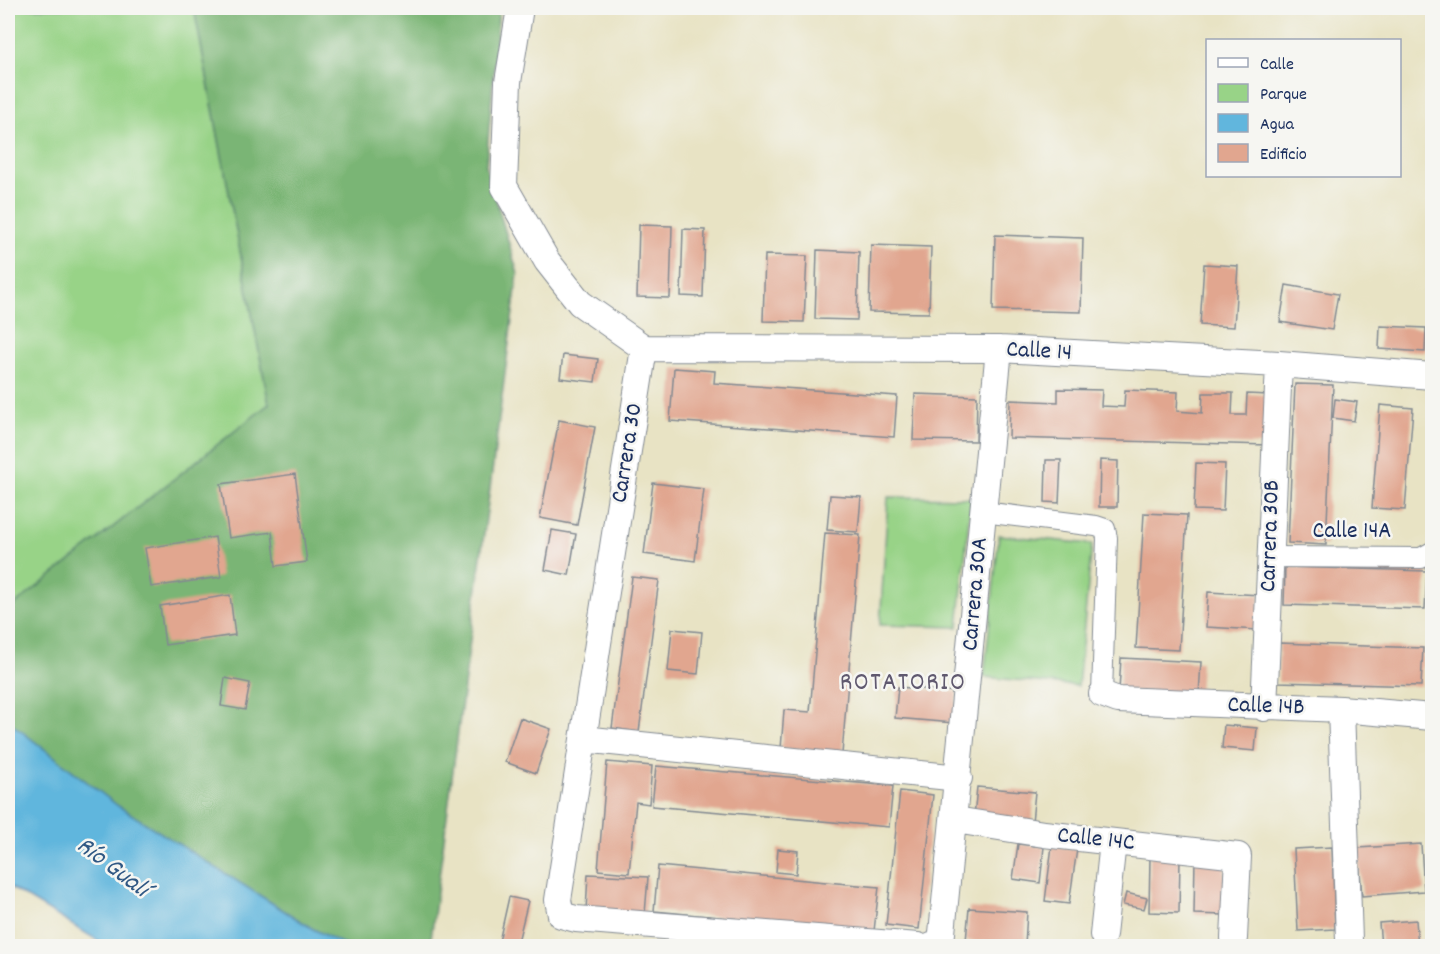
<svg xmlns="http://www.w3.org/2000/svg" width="1440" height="954" font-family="Dekko,sans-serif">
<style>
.green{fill:#98d387;stroke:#5a8172;stroke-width:1.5}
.forest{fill:#7ab574;stroke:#4a7269;stroke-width:1.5}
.water{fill:#61b6dd;stroke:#3e729e;stroke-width:1.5}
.building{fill:#e1a68f}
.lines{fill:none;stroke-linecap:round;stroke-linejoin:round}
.pedestrian-casing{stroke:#828991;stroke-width:22}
.minor-casing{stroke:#828991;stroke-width:28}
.pedestrian{stroke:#fff;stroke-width:20}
.minor{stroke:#fff;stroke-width:26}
.labels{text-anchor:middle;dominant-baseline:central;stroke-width:5;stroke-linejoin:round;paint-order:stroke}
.street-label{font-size:24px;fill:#1b2f5e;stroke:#f6f6f2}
.neighbourhood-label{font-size:26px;letter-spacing:1.5px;fill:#60596f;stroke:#f6f6f2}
.water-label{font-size:26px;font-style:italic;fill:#305884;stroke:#f6f6f2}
</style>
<rect width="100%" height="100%" fill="#f6f6f2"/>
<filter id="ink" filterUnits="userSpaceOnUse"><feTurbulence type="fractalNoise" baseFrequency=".0167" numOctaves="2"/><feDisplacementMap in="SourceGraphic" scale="12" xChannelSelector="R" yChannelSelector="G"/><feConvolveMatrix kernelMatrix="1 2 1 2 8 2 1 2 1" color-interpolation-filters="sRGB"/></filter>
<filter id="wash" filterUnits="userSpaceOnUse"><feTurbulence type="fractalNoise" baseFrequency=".008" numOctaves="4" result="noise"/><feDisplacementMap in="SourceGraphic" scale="24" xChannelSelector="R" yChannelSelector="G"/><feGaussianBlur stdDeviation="1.35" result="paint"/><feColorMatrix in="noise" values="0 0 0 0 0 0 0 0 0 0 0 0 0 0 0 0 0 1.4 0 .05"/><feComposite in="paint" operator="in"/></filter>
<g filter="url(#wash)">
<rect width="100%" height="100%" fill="#e8e3c4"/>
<path class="green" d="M8,8H194L269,404L8,610Z
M888,497L971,498L958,627L880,625Z
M999,535L1092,544L1078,686L984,677Z"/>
<path class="forest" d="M194,8H499L486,166L518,274L430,946H347L313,929L118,806L8,721V610L269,404Z"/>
<path class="water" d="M8,721L118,806L313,929L347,946H107L8,886Z"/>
<g id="blocks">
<path class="building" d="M639,225L672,226L670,298L637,297Z
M683,229L705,230L703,297L681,296Z
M995,235L1083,238L1081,312L993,310Z
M871,245L931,247L929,313L869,312Z
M817,250L859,252L857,320L815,319Z
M765,255L807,256L804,322L763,321Z
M1204,264L1238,266L1234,327L1200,325Z
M1286,285L1338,294L1332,330L1280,322Z
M1380,326L1426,328L1425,352L1379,349Z
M563,355L598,359L595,382L560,378Z
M674,368L715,371L714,383L897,396L894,437L670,421Z
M1295,384L1333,385L1326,545L1288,543Z
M1058,389L1102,390L1101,406L1124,407L1125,390L1178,392L1177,411L1202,413L1203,393H1233L1232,415H1246L1247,394L1269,395L1268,445L1009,438L1010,400L1058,402Z
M915,394L977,396L976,441L913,440Z
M1335,399L1357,402L1354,421L1333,418Z
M1380,405L1413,408L1405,510L1372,508Z
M559,420L595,427L577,525L540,518Z
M1046,460H1061L1059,503L1045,502Z
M1100,460L1118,461L1117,507H1099Z
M1196,463L1225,464L1223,511L1194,510Z
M295,474L307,562L276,566L272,532L229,538L221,484Z
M653,483L704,489L695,561L644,554Z
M830,495L861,497L858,532L827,530Z
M1144,513L1187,515L1179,650L1136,648Z
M552,530L576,534L569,575L545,570Z
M825,533L860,535L842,754L781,749L784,710L810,712Z
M215,537L221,577L151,587L145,548Z
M1285,567L1427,571L1425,609L1284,605Z
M632,577L659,580L639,732L612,728Z
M1208,592L1260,595L1258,630L1206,627Z
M230,595L235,635L165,645L160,606Z
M672,629L702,632L698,674L668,671Z
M1279,643L1423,648L1421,686L1278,682Z
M1121,658L1201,662L1199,695L1119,691Z
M225,678L250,683L245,710L221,706Z
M898,687L957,692L954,723L895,718Z
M520,718L551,729L536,773L505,762Z
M1224,725L1257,728L1255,751L1222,748Z
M607,762L652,766L649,804L636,802L629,873L598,870Z
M656,766L893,786L889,827L652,806Z
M977,787L1035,792L1032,822L974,817Z
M900,791L933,795L919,929L886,925Z
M1018,844L1044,847L1040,883L1013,879Z
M1421,844L1424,891L1362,896L1358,848Z
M1052,846L1077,849L1069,904L1045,901Z
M1332,847L1335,929L1298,931L1294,849Z
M778,849L798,851L796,874L776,872Z
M1150,856L1180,857L1179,913L1149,912Z
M1195,858H1225L1224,915L1194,914Z
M658,866L879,887L874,931L654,911Z
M588,874L648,877L645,914L586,911Z
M1126,893L1147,898L1144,909L1123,905Z
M509,897L528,901L517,946H498Z
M969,908L1027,912L1025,945L966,941Z
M1416,920L1418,946H1381L1379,923Z"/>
</g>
</g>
<g filter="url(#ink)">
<use href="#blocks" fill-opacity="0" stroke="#828991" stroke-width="1.5"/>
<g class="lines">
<g class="pedestrian-casing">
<path id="pedestrian" d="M983,512L1096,526L1105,529L1107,538L1102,694
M1270,557L1421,558L1432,552"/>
</g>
<g class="minor-casing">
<path id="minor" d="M520,8L508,82L504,186L547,261L580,303L644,348
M644,348L558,900L561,915L576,919L918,946
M644,348L999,349L1279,364L1432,376
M1102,694L1118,700L1341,709L1432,717
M1264,708L1279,364
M1341,709L1349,940
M583,739L959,778
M955,820L1044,834L1238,856L1234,938
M1103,935L1113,842
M932,946L940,945L942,933L999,349"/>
</g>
<use href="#pedestrian" class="pedestrian"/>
<use href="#minor" class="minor"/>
</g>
</g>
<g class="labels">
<g class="street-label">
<text transform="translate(1039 352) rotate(3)">Calle 14</text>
<text transform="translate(628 453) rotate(-81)">Carrera 30</text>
<text x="1352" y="532">Calle 14A</text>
<text transform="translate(1271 536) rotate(-88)">Carrera 30B</text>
<text transform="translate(976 594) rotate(-85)">Carrera 30A</text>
<text transform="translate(1266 707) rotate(2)">Calle 14B</text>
<text transform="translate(1096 840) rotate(6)">Calle 14C</text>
</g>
<g class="neighbourhood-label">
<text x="903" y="683">ROTATORIO</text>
</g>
<g class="water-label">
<text transform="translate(112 868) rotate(37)">Río Gualí</text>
</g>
</g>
<rect width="1440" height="954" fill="none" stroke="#f6f6f2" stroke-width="30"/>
<rect x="1206" y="39" width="195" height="138" fill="#f6f6f2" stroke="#9ea6b7" stroke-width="1.5"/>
<rect x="1218" y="58" width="30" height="9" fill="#ffffff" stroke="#9ea6b7" stroke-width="1.5"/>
<text x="1260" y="69" font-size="18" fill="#1b2f5e">Calle</text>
<rect x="1218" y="84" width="30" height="18" fill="#98d387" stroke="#9ea6b7" stroke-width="1.5"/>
<text x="1260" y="99" font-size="18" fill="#1b2f5e">Parque</text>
<rect x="1218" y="114" width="30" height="18" fill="#61b6dd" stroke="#9ea6b7" stroke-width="1.5"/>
<text x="1260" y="129" font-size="18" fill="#1b2f5e">Agua</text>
<rect x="1218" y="144" width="30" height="18" fill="#e1a68f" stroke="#9ea6b7" stroke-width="1.5"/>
<text x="1260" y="159" font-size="18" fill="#1b2f5e">Edificio</text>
</svg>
